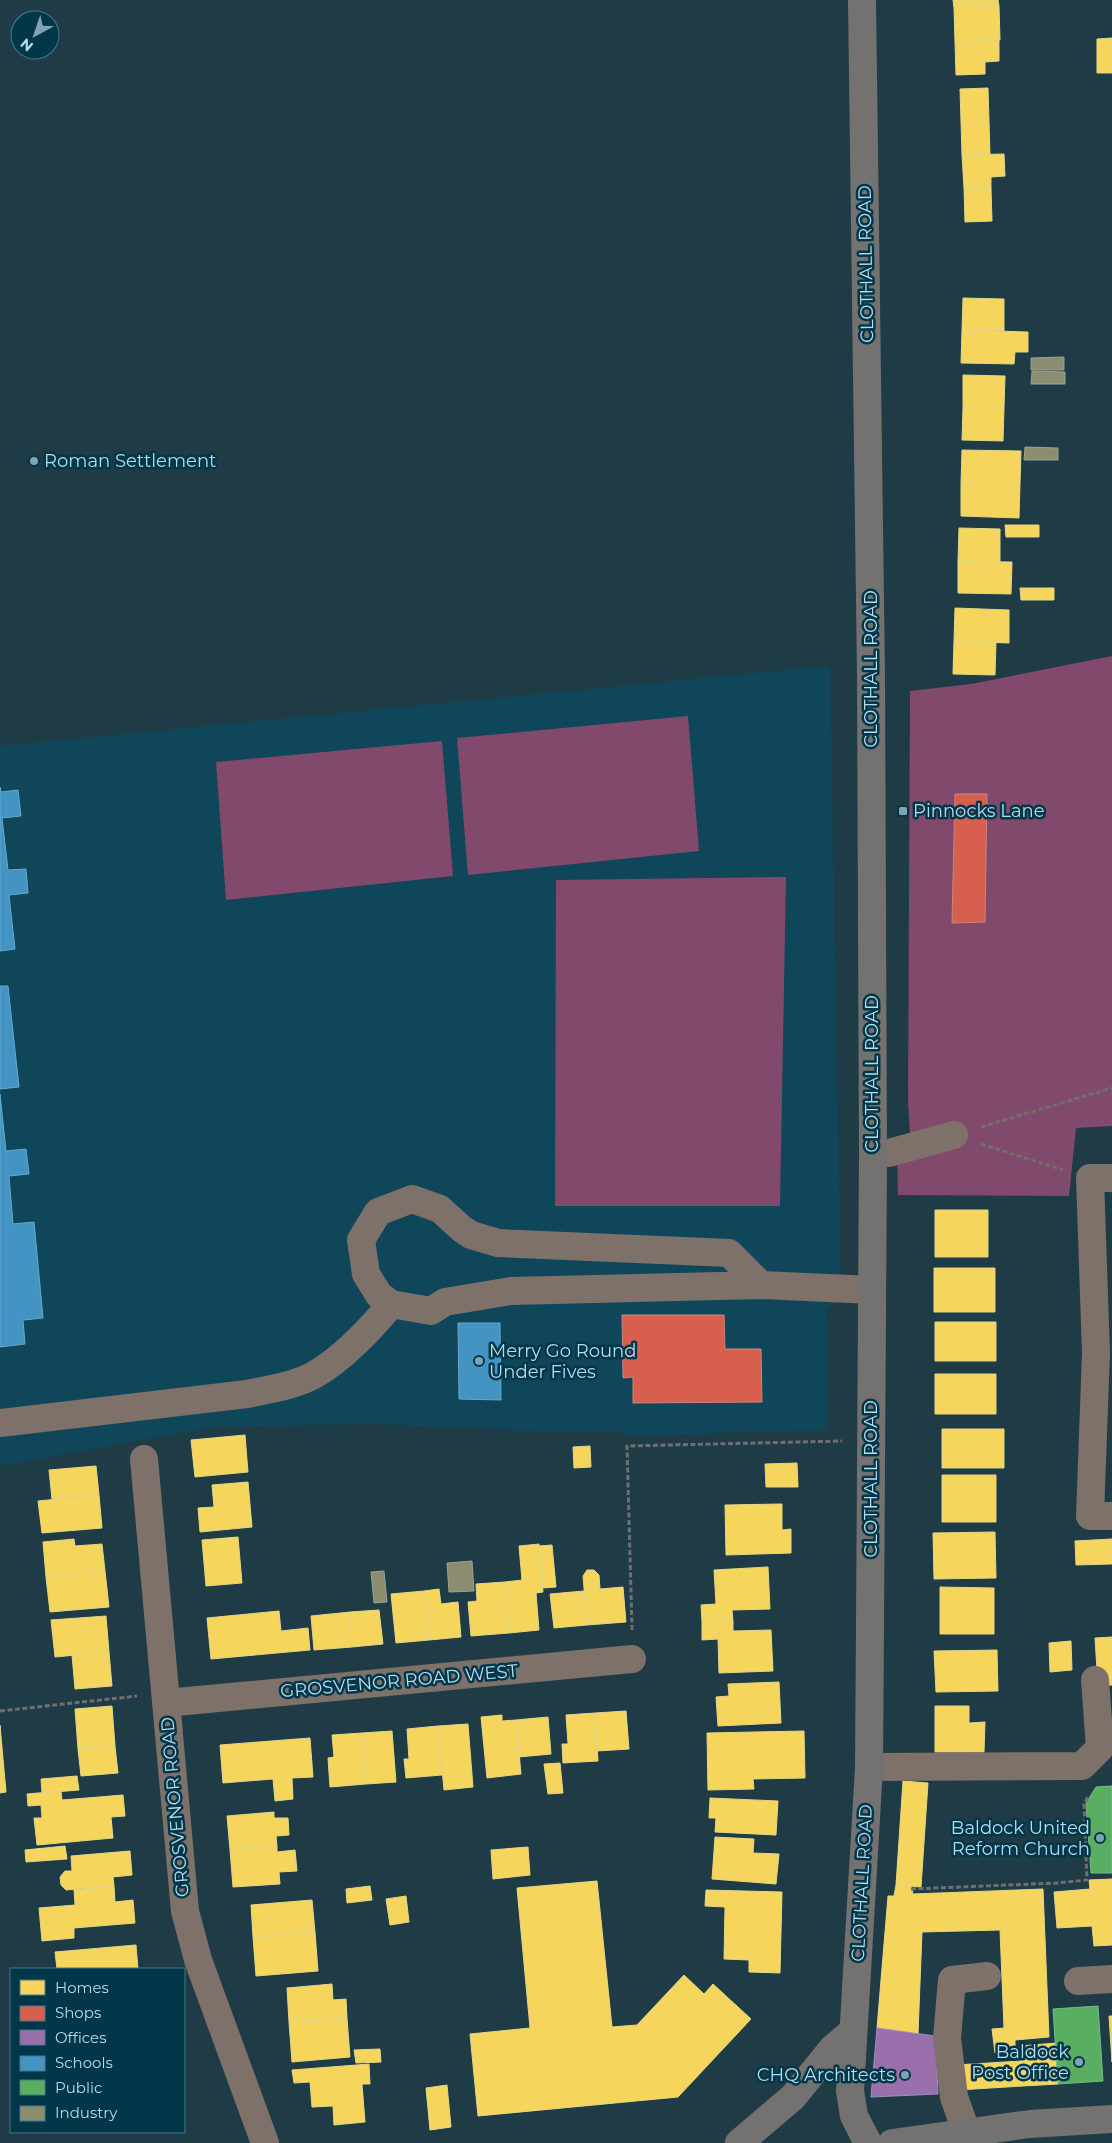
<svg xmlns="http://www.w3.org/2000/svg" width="1112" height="2143" font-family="Montserrat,sans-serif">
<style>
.built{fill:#104659}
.green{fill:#81496b}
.homes{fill:#f6d55c;stroke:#e2d788}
.shops{fill:#d6604d;stroke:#cc857e}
.offices{fill:#9970ab;stroke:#a190bf}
.schools{fill:#4393c3;stroke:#65a9d0}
.public{fill:#5aae61;stroke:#75bc8c}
.industry{fill:#8c8c6e;stroke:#98a495}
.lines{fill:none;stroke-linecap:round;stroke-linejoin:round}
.path{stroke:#6f6f6d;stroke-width:3;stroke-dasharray:5 2.5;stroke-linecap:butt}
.minor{stroke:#7d716a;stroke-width:28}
.major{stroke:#747270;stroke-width:28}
.poi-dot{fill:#7fa4b4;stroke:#023749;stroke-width:2}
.labels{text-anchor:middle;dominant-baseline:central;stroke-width:5;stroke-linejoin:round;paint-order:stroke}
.street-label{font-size:18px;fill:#b3dcef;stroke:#023749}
.poi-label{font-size:18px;fill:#b3dcef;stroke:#023749;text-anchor:start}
</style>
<rect width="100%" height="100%" fill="#1f3b45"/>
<path class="built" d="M830,666L841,1301L827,1308L828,1430L622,1436L621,1431H536L372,1424L222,1427L168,1435L0,1466V746Z"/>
<path class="green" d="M1112,656V1126L1076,1128L1069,1196L898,1195L897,1154L911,1149L908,1102L910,691L971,684Z
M688,716L699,851L468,875L457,738Z
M442,741L453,876L226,900L216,762Z
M786,877L780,1206H555L556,880Z"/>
<path class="homes" d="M953,0H998L999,6L954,8Z
M999,6L1000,40L955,42L954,8Z
M1112,38V73H1097V39Z
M999,40V61L985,62V74L956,75L955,42Z
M988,88L989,121L961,122L960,89Z
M989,121L990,155H962L961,122Z
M1004,154L1005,176L991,177V188H964L962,155Z
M964,188H991L992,221L965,222Z
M963,298L1004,299V331L962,330Z
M962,330L1028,332V352H1015L1014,364L961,363Z
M963,375L1005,376L1004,408L963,407Z
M963,407L1004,408L1003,441L962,440Z
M962,450L1021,451L1020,484L961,483Z
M961,483L1020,484L1019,518L961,516Z
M1005,525H1039V537H1006Z
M959,528L1000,529V562L958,561Z
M958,561L1012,562L1011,594L958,593Z
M1020,588H1054V600H1021Z
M955,608L1009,610V643L954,641Z
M954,641L996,642L995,675L953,674Z
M935,1210H988V1257H935Z
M934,1268H995V1312H934Z
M935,1322H996V1361H935Z
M935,1374H996V1414H935Z
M942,1429H1004V1468H942Z
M245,1435L248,1472L195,1477L191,1440Z
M590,1446L591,1467L574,1468L573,1447Z
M797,1463L798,1487H766L765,1464Z
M96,1466L99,1495L52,1499L49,1470Z
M942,1475H996V1522H942Z
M248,1482L252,1527L200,1532L198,1508L214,1507L212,1485Z
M99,1495L102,1528L42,1533L38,1501Z
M782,1504V1530L791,1529V1553L726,1555L725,1505Z
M995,1532L996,1578L934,1579L933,1533Z
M238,1537L242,1583L206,1586L202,1540Z
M74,1539L75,1546L102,1544L105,1571L46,1577L43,1542Z
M1112,1539V1564L1076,1565L1075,1541Z
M539,1544L543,1592L536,1593L539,1630L509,1633L505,1582L522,1580L519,1546Z
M552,1545L556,1587L542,1588L539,1546Z
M768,1567L770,1609L732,1610L733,1621L702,1622L701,1605L716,1604L714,1570Z
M587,1570H594L599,1575L600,1589L623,1587L626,1622L587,1625L583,1576Z
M105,1571L109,1607L50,1612L46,1577Z
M505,1582L509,1633L471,1636L468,1602L477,1601L476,1584Z
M940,1587L994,1588V1634H940Z
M439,1589L441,1604L458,1602L461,1637L429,1640L424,1591Z
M424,1591L429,1640L396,1643L391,1594Z
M584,1591L587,1625L554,1628L550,1594Z
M379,1610L383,1644L352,1647L350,1612Z
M279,1611L281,1631L308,1628L310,1650L211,1659L207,1618Z
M350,1612L352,1647L314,1650L311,1616Z
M106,1616L109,1652L55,1657L51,1620Z
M733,1621V1631L771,1630L773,1671L719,1673L718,1639L702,1640V1622Z
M1112,1637V1685L1098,1686L1095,1638Z
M1071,1641L1072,1670L1050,1672L1049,1643Z
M997,1650L998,1691L936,1692L934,1651Z
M109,1652L112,1686L75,1689L72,1655Z
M779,1682L781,1723L718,1726L716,1697L729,1696L728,1684Z
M112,1706L115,1746L78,1749L75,1709Z
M935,1706H969V1723L985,1722L984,1752H935Z
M626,1711L629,1749L597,1751L595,1713Z
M595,1713L598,1761L563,1763L562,1744H568L566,1715Z
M502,1715V1721L516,1720L521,1774L487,1778L481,1717Z
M548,1717L551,1754L519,1757L516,1720Z
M468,1724L473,1787L444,1790L438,1726Z
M0,1725L6,1792L0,1793Z
M438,1726L442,1775L406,1778L404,1759H409L407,1729Z
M392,1731L396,1782L366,1784L362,1733Z
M804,1731L805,1778L753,1779L754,1789L708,1790L707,1733Z
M362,1733L366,1784L330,1787L328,1758L334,1757L332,1735Z
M310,1738L313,1777L292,1778L293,1799L275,1801L273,1779L223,1783L220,1745Z
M115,1746L118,1773L81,1776L78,1749Z
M560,1763L563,1793L548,1794L544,1764Z
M77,1776L79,1790L42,1793L41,1779Z
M903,1781L928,1783L921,1887L896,1885Z
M61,1791L62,1800L123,1795L125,1816L111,1817L113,1838L37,1845L34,1818H42L41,1805L28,1806L27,1794Z
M710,1798L778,1801L776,1835L715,1832L716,1818H709Z
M274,1812V1818H288L289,1835L276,1836L277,1846L230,1850L227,1816Z
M715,1837L754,1839L753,1853L779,1854L776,1884L712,1879Z
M65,1846L67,1859L26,1862L25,1850Z
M277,1846V1852L295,1850L297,1871L279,1872L280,1884L233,1887L230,1850Z
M528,1847L530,1875L493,1879L491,1850Z
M130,1851L132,1875L113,1877L114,1886L66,1890L61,1885L60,1877L65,1871H72L71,1856Z
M1112,1879V1945L1094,1946L1092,1926L1057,1928L1054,1892L1090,1889L1089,1880Z
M597,1881L612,2027L637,2025L684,1975L704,1994L713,1984L751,2019L678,2097L478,2116L470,2034L530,2028L517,1888Z
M896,1885L911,1886L913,1894L1043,1889L1049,2037L1015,2040V2052L995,2053L992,2029L1004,2028L1000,1930L922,1932L918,2034L877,2028L888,1896H894Z
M114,1886L115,1902L133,1900L135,1923L74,1928V1938L42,1941L39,1908L75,1905L74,1890Z
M370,1886L372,1900L347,1903L346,1889Z
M706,1890L782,1892L780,1973L749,1972V1960L724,1959L725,1907L705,1906Z
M406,1896L409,1922L390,1925L386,1899Z
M312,1900L315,1932L253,1937L251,1905Z
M315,1932L318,1971L256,1976L253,1937Z
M136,1945L138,1969H57L55,1952Z
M332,1984L333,2000L346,1999L347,2018L289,2022L287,1988Z
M1109,2016H1112V2062Z
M347,2018L350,2057L292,2062L289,2022Z
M1056,2043L1058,2084L1023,2086L1020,2046Z
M380,2049L381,2062L356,2063L354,2050Z
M1021,2061L1023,2086L958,2090L956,2065Z
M369,2064L370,2084H362L365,2122L334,2125L333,2106L312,2107L310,2082L294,2083L292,2070Z
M447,2085L451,2127L430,2130L426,2088Z"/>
<path class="shops" d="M955,794H987L985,922L952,923Z
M622,1315H724L725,1349H761L762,1402L633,1403V1377L623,1378Z"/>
<path class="offices" d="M877,2028L935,2036L938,2094L871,2097Z"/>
<path class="schools" d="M0,787L1,792L18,790L21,816L2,818L8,870L26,869L28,893L9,895L15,949L0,951Z
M0,986H8L19,1087L0,1089Z
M0,1094L6,1151L26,1149L29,1174L9,1176L13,1224L34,1222L43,1318L23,1320L25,1344L0,1347Z
M458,1323H500L501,1400L459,1399Z"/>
<path class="public" d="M1112,1786V1873H1091L1086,1803L1096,1787Z
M1098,2006L1103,2081L1058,2084L1053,2009Z"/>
<path class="industry" d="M1064,357V370H1031V358Z
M1032,371L1065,372V384H1031Z
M1025,447L1058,448V460H1024Z
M472,1561L474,1591L449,1592L447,1563Z
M384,1571L387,1602L374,1603L371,1572Z"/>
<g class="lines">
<path class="path" d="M981,1127L1112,1088
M981,1144L1063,1170
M632,1630L627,1446L842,1441
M0,1711L137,1696
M911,1889L1057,1883L1087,1880L1084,1804L1089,1795"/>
<path class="minor" d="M873,1154L889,1153L954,1135
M1112,1178H1090L1096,1353L1090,1516H1112
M761,1285L729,1253L498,1243L471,1235L462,1229L440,1209L412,1199L378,1212L361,1240L366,1274L379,1295L391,1304L431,1311L445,1302L511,1291L761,1285L872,1290
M0,1423L247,1394C270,1389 294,1386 314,1375C341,1360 372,1328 391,1304
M144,1459L185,1911L198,1960L265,2143
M166,1703L632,1659
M869,1767L1082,1766L1100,1748L1095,1680
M1078,1981L1112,1979
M966,2131L954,2097L947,2038L952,1980L987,1976"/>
<path class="major" d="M862,0L871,676L873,1154L870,1625L869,1767L850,2091L854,2116L868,2143
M739,2143L793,2097L832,2049L853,2031
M892,2143L1030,2124L1112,2119"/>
</g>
<g class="poi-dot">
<circle cx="34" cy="461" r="5"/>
<rect x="898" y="806" width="10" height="10" rx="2.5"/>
<circle cx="479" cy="1361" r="5"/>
<circle cx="1100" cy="1838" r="5"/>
<circle cx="1079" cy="2062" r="5"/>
<circle cx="905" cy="2075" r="5"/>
</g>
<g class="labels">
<g class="street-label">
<text transform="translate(866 264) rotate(-91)">CLOTHALL ROAD</text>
<text transform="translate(871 669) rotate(-90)">CLOTHALL ROAD</text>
<text transform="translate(872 1074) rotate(-90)">CLOTHALL ROAD</text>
<text transform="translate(871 1479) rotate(-90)">CLOTHALL ROAD</text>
<text transform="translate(399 1681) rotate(-5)">GROSVENOR ROAD WEST</text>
<text transform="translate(175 1807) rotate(-95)">GROSVENOR ROAD</text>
<text transform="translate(862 1883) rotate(-87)">CLOTHALL ROAD</text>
</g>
<g class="poi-label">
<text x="44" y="461">Roman Settlement</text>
<text x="913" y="811">Pinnocks Lane</text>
<text x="489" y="1351">Merry Go Round<tspan x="489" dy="21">Under Fives</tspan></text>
<text x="1090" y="1828" text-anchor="end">Baldock United<tspan x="1090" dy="21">Reform Church</tspan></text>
<text x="1069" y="2052" text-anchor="end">Baldock<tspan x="1069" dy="21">Post Office</tspan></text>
<text x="895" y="2075" text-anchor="end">CHQ Architects</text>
</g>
</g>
<rect x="10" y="1968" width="175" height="165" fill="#023749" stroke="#49798b"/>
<rect x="20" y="1980" width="25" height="15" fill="#f6d55c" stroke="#49798b"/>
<text x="55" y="1993" font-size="15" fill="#b3dcef">Homes</text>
<rect x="20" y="2006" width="25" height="15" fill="#d6604d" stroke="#49798b"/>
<text x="55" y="2018" font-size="15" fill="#b3dcef">Shops</text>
<rect x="20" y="2030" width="25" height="15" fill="#9970ab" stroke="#49798b"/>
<text x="55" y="2043" font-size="15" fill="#b3dcef">Offices</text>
<rect x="20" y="2056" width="25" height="15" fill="#4393c3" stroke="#49798b"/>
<text x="55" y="2068" font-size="15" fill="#b3dcef">Schools</text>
<rect x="20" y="2080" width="25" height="15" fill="#5aae61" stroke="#49798b"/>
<text x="55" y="2093" font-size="15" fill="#b3dcef">Public</text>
<rect x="20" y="2106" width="25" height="15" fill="#8c8c6e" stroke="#49798b"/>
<text x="55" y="2118" font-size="15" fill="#b3dcef">Industry</text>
<g transform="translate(35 35) rotate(220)"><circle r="24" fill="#023749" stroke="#49798b"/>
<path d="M0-4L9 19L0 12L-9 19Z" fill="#7fa4b4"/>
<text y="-8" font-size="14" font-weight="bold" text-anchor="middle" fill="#b3dcef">N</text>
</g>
</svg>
